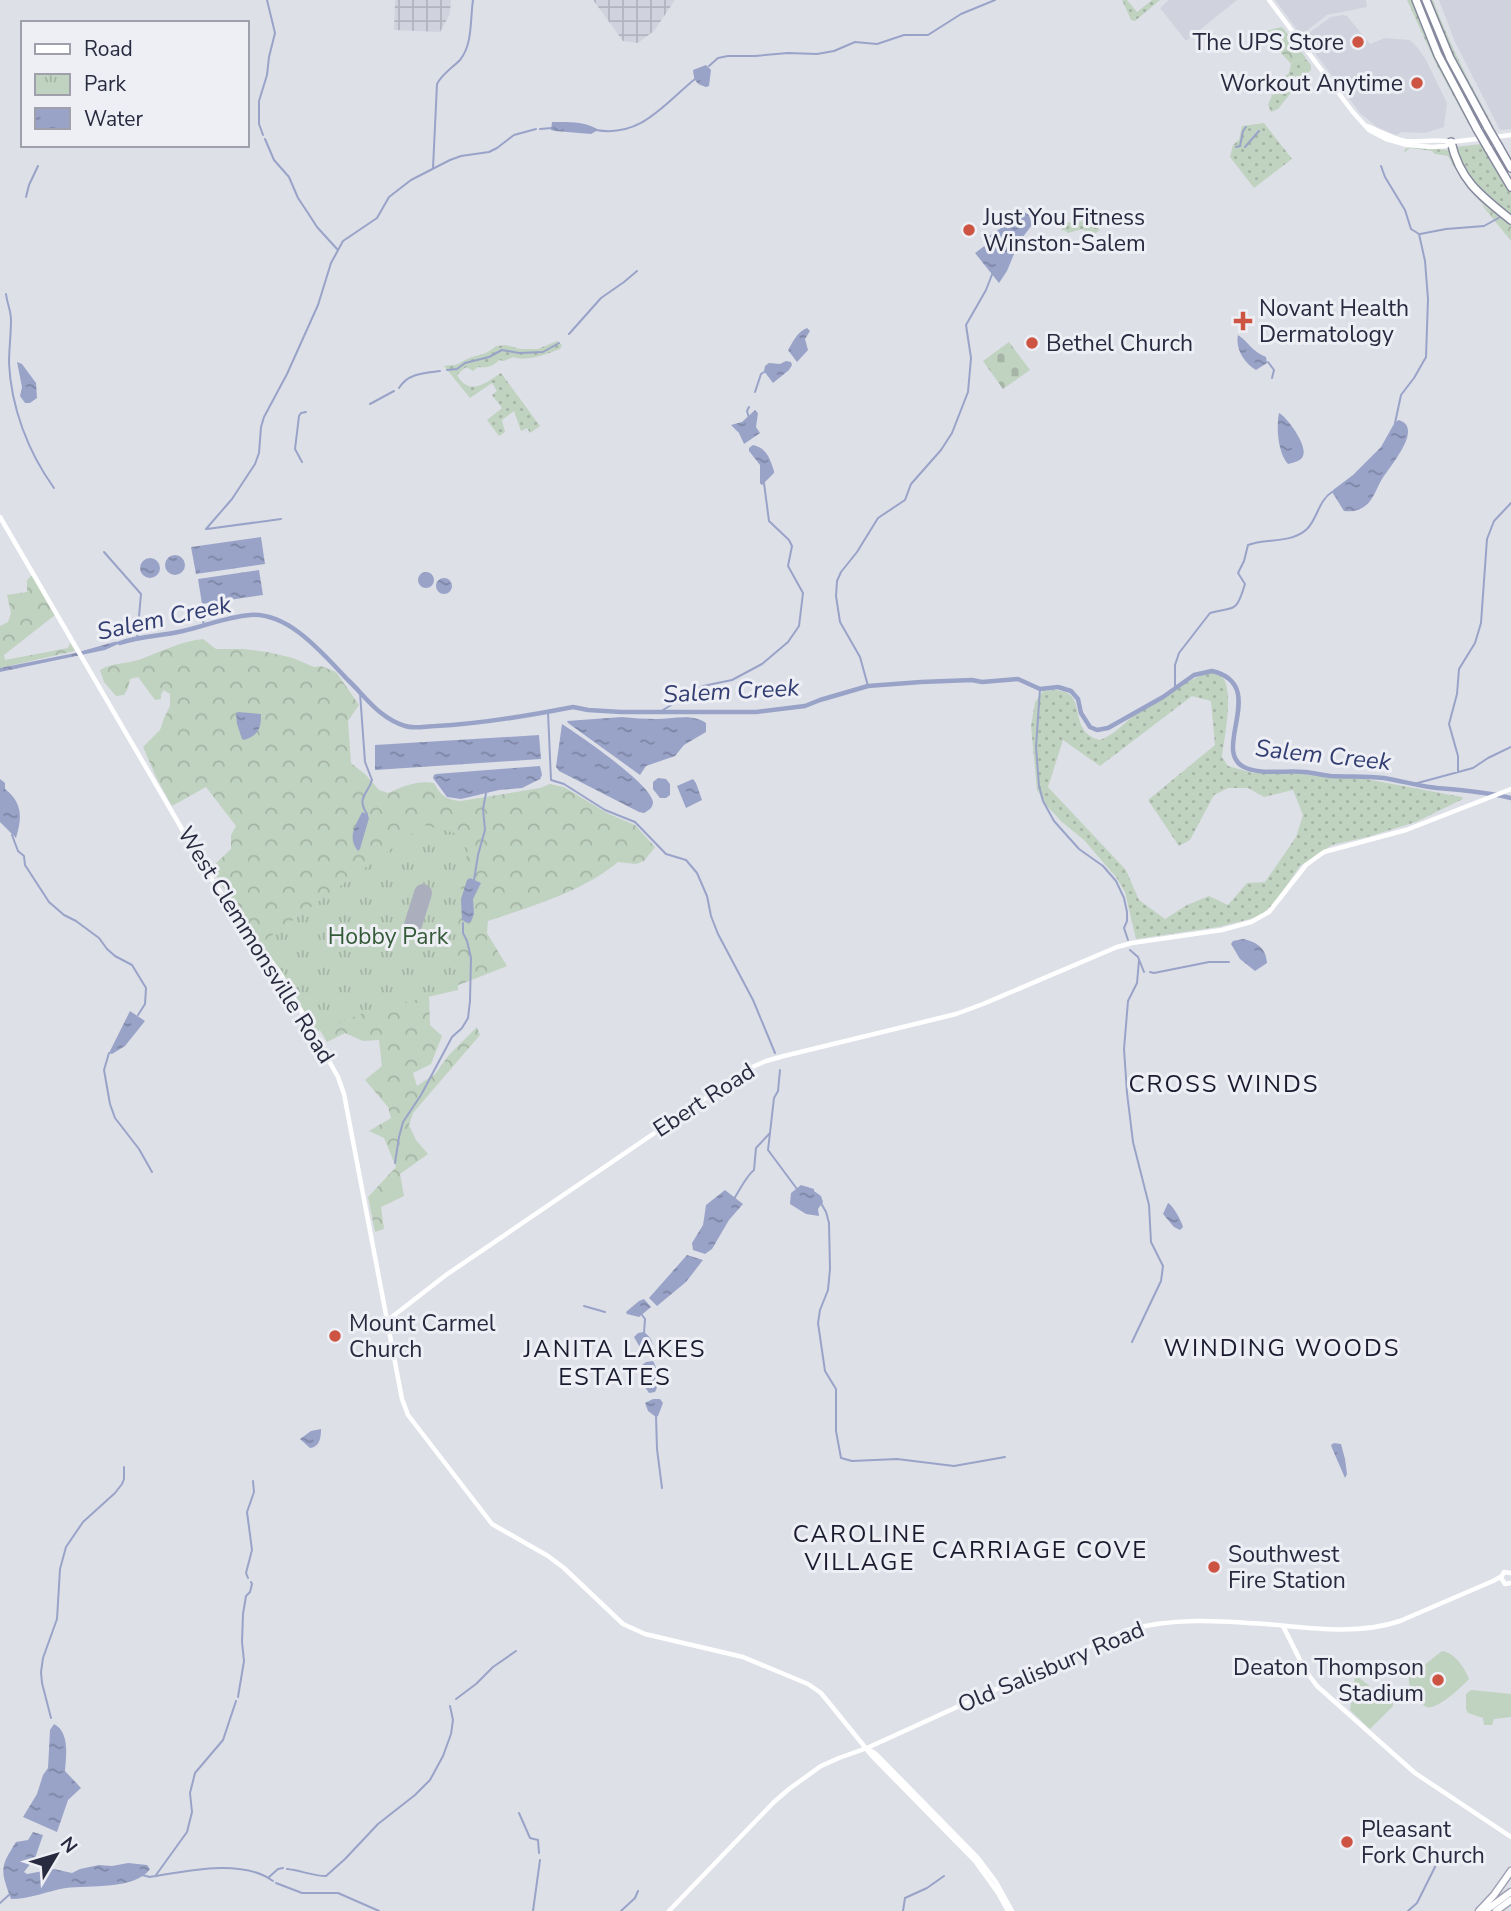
<svg xmlns="http://www.w3.org/2000/svg" width="1511" height="1911" font-family="'Nunito Sans',sans-serif">
<style>
.built{fill:#d0d2dd}
.industrial{fill:url(#industrial-grid)}
.grass{fill:url(#grass-dots);fill-rule:evenodd}
.forest{fill:url(#forest-crowns)}
.cemetery{fill:url(#cemetery-stones)}
.park{fill:url(#park-tufts)}
.pitch{fill:#c0d2c0}
.water{fill:url(#water-ripples)}
.lines{fill:none;stroke-linecap:round;stroke-linejoin:round}
.stream{stroke:#99a3c8;stroke-width:2}
.river{stroke:#99a3c8;stroke-width:4.5}
.runway{stroke:#abaebc;stroke-width:18}
.primary-casing{stroke:#9ea1b3;stroke-width:9}
.highway-casing{stroke:#86899e;stroke-width:10}
.secondary{stroke:#fff;stroke-width:4.5}
.primary{stroke:#fff;stroke-width:6}
.highway{stroke:#fff;stroke-width:7}
.highway-bridge-casing{stroke:#86899e;stroke-width:10;stroke-linecap:butt}
.highway-bridge{stroke:#fff;stroke-width:7}
.poi-dot{fill:#cd5443;stroke:#eeeff5;stroke-width:2.5}
.labels{text-anchor:middle;dominant-baseline:central;stroke-width:6;stroke-linejoin:round;paint-order:stroke}
.poi-label{font-size:23px;fill:#282a3f;stroke:#eeeff5;text-anchor:start}
.park-label{font-size:23px;fill:#355a38;stroke:#eeeff5}
.street-label{font-size:23px;fill:#282a3f;stroke:#eeeff5}
.water-label{font-size:24px;font-style:italic;fill:#323d72;stroke:#eeeff5}
.neighbourhood-label{font-size:24px;letter-spacing:2px;fill:#1a1b2f;stroke:#eeeff5}
</style>
<defs>
<pattern id="industrial-grid" width="8" height="8" patternUnits="userSpaceOnUse" patternTransform="scale(1.75)"><rect width="8" height="8" fill="#d0d2dd"/><path d="M0 4h8M4 0v8" fill="none" stroke="#b3b4bf"/></pattern>
<pattern id="grass-dots" width="8" height="8" patternUnits="userSpaceOnUse" patternTransform="scale(1.75)"><rect width="8" height="8" fill="#c0d2c0"/><path d="M2 2h.1M6 6h.1" fill="none" stroke="#a5b4a6" stroke-width="1.8" stroke-linecap="round"/></pattern>
<pattern id="forest-crowns" width="20" height="18" patternUnits="userSpaceOnUse" patternTransform="scale(1.75)"><rect width="20" height="18" fill="#c0d2c0"/><path d="M2 6a3 3 0 1 1 6 0M12 15a3 3 0 1 1 6 0" fill="none" stroke="#a5b4a6"/></pattern>
<pattern id="cemetery-stones" width="16" height="16" patternUnits="userSpaceOnUse" patternTransform="scale(1.75)"><rect width="16" height="16" fill="#c0d2c0"/><path d="M2 7V4a2 2 0 0 1 4 0v3zM10 15v-3a2 2 0 0 1 4 0v3z" fill="#a5b4a6"/></pattern>
<pattern id="park-tufts" width="24" height="20" patternUnits="userSpaceOnUse" patternTransform="scale(1.75)"><rect width="24" height="20" fill="#c0d2c0"/><path d="M3 7l-1-3M5 7V3M7 7l1-3M15 17l-1-3M17 17v-4M19 17l1-3" fill="none" stroke="#a5b4a6"/></pattern>
<pattern id="water-ripples" width="26" height="14" patternUnits="userSpaceOnUse" patternTransform="scale(1.75)"><rect width="26" height="14" fill="#99a3c8"/><path d="M2 4q2-2 4 0t4 0M15 11q2-2 4 0t4 0" fill="none" stroke="#7d85a4"/></pattern>
</defs>
<rect width="100%" height="100%" fill="#dee0e8"/>
<path class="built" d="M1169,0H1237L1186,41L1160,8Z
M1275,0H1366L1367,7L1327,15L1301,35Z
M1439,0H1511V129L1500,130L1455,42Z
M1343,15L1347,16L1370,44L1385,38L1410,40L1417,47L1426,60L1447,103L1444,127L1425,133L1402,132L1396,135L1377,127L1360,113L1303,37L1331,17Z"/>
<path class="industrial" d="M395,0H451L450,14L440,32L394,30Z
M593,0H675L654,31L638,43L623,41Z"/>
<path class="grass" d="M1122,0H1127L1137,12L1152,0H1160L1135,21L1131,20Z
M1407,0H1411L1436,59L1473,129L1469,125L1436,64Z
M1419,0H1422L1452,68L1484,128H1480L1444,62Z
M1429,0H1433C1449,43 1469,82 1491,122V127L1449,48Z
M1306,59L1311,65V70L1302,78L1291,76L1280,84L1277,83L1289,73L1291,64L1296,60L1303,61Z
M1292,79L1296,80L1297,85L1278,109L1271,112L1268,105L1272,95L1279,93L1280,87L1283,88Z
M1264,123L1292,159L1254,188L1230,157L1233,145L1239,140L1242,126Z
M1482,144L1511,193V216L1489,200L1468,178L1455,147Z
M1409,147L1449,150L1460,173L1511,222V226C1481,207 1465,187 1448,156L1435,154L1432,151L1410,148L1404,153L1405,149Z
M1088,217L1100,230L1089,238L1084,230L1082,229L1068,233L1064,230L1060,231L1063,228L1061,223L1080,222Z
M557,341L562,345L560,349C546,354 528,362 513,357L504,361L499,360C493,367 486,368 478,367L473,371L466,367L457,375C470,397 485,383 501,373L540,426L530,433L527,428L521,431L514,411L502,420L505,432L499,436L487,420L502,408L492,395L497,391L492,383L470,398L444,366C447,365 451,365 455,365C459,364 461,362 465,360C478,354 485,356 496,346L506,345L520,349H538Z
M1213,672C1218,674 1220,675 1223,678C1234,693 1224,739 1222,757L1228,766L1253,773H1287L1366,779L1462,797L1463,799L1416,822L1367,837L1332,845L1300,866L1274,904L1258,917L1218,927L1136,939L1125,892L1116,877L1084,840L1062,822L1047,806L1037,790L1031,726L1035,702L1043,691C1097,684 1061,730 1100,740C1113,735 1121,726 1132,717C1146,706 1197,673 1213,672ZM1192,696L1211,701L1215,745L1148,800L1179,846L1190,840L1214,795L1228,788H1248L1264,797L1293,790L1303,815L1296,837L1265,882L1247,883L1228,905L1209,896L1187,905L1165,919L1139,900L1126,870L1048,787L1063,740L1100,766Z"/>
<path class="forest" d="M1281,27L1284,29L1306,58L1303,61L1296,60L1291,64L1263,32Z
M1481,204L1511,226V241Z
M32,575L55,615L4,655L5,660L68,648L70,643L75,651L0,668V626L8,622L11,613L7,595L27,592V580Z
M203,639L216,649H244L267,652L293,658L314,667L321,666L336,672L359,705L348,721L351,763L366,775L379,790L388,793C404,786 417,780 434,783C441,796 447,800 461,801L540,788L550,784L564,787L607,813L635,825L655,847L644,861L636,864L618,862C582,892 532,906 488,921L487,933L507,966L464,983L429,995L430,1025L442,1036L431,1064L413,1073L417,1086L435,1074L449,1055L477,1027L480,1035L413,1113L409,1125L416,1140L428,1154L400,1174L404,1196L381,1207L384,1229L375,1232L368,1197L396,1167L384,1138L369,1131L391,1118L388,1107L365,1080L382,1066L379,1040L363,1041L345,1033L327,1042L286,973C270,961 258,940 247,924C235,905 221,887 212,867L231,849V835L236,826L206,787L172,806L157,779L143,747L160,730L164,718L170,706V694L164,690L161,694V699L155,700L138,677L130,679L128,688L124,695L116,696L104,682L100,670C111,663 125,664 138,660C159,653 180,641 203,639Z"/>
<path class="cemetery" d="M1009,342L1030,370L1003,389L983,361Z"/>
<path class="park" d="M424,825L455,833L468,850C456,895 458,943 458,990L371,1010L316,1032L281,973L260,944Z"/>
<path class="pitch" d="M1442,1651C1455,1653 1464,1667 1469,1679C1462,1687 1436,1711 1426,1707C1423,1705 1420,1700 1418,1698C1412,1691 1408,1687 1409,1677Z
M1355,1675L1393,1703V1706L1370,1729L1350,1710Z
M1471,1690L1511,1694V1717L1494,1719L1492,1725H1484L1483,1718L1468,1713L1466,1709V1694Z"/>
<path class="water" d="M706,65L711,70L709,86L706,87C696,84 694,81 693,70Z
M552,122C566,122 587,121 598,130L591,134L555,131L551,130Z
M1021,210L1029,215L1032,225L1019,242L1007,271L999,283L975,253L987,244L989,236C1000,228 1013,222 1021,210Z
M807,328L810,331L805,339L808,350L797,362L788,350C793,342 797,332 807,328Z
M1238,335C1249,342 1251,351 1266,357L1267,363L1256,370C1244,363 1235,348 1238,335Z
M786,361L791,362L792,365L789,370L773,383L764,371L765,366L769,363L780,364Z
M17,362L22,364L36,383L37,398L30,403H25L20,396L22,387Z
M755,410L758,413L756,427L760,433L744,444L739,433L731,425L742,422Z
M1279,413C1286,416 1308,445 1303,456C1301,461 1293,463 1288,464C1278,453 1276,428 1279,413Z
M1399,420C1424,428 1390,466 1382,479C1377,487 1373,501 1365,506C1359,511 1351,512 1344,511L1332,492L1333,490L1353,475L1381,447L1395,422Z
M753,445C767,448 770,459 774,471V473L762,485L760,483V465L749,451V448Z
M261,537L265,564L196,574L191,547Z
M165 565a10 10 0 1 1 20 0a10 10 0 1 1-20 0Z
M140 568a10 10 0 1 1 20 0a10 10 0 1 1-20 0Z
M259,570L263,595L202,604L198,579Z
M418 580a8 8 0 1 1 16 0a8 8 0 1 1-16 0Z
M436 586a8 8 0 1 1 16 0a8 8 0 1 1-16 0Z
M125,641L105,650L0,672V668L75,653L114,642Z
M238,712L261,714C261,728 259,735 244,740L242,739L237,724L236,713Z
M622,717C633,718 644,719 656,719C671,719 693,713 706,723V732L684,745L675,756L646,766L640,775L568,723L567,721Z
M562,724C579,735 651,784 653,802C653,808 649,810 644,813L639,812L559,771L556,767Z
M539,735L541,759L375,770V745Z
M540,766L542,775L540,779L522,788L499,790L461,799L447,797L433,778L434,775L436,774Z
M658,778L666,779L670,784V795L666,798H660L653,789V782Z
M0,779L5,783V789C23,803 22,818 16,838L0,822Z
M693,779L696,783L702,800L686,808L677,786Z
M362,812L367,814L369,818L360,849L358,851C347,837 355,827 362,812Z
M470,878L481,883L473,899L474,914L471,922L467,923L462,920L461,899L467,880Z
M1243,939C1257,942 1266,948 1267,963L1255,971L1240,959L1231,944L1233,941Z
M130,1011L145,1021L125,1046L112,1054L109,1053Z
M801,1185L814,1189V1191L821,1196L823,1202L818,1209L819,1216L806,1214L790,1204L791,1193Z
M725,1190L743,1204L729,1220L712,1249L705,1254L693,1250L692,1243L703,1225L706,1205Z
M1168,1203C1173,1205 1182,1222 1183,1227L1180,1230L1174,1227L1163,1214Z
M687,1255L703,1260L686,1282L657,1306L649,1298Z
M644,1299L651,1307L639,1317L627,1314L626,1312L639,1301Z
M644,1332C651,1337 655,1344 651,1351H642L634,1337L638,1333Z
M653,1361C658,1369 660,1384 655,1392L649,1393L645,1387L642,1368V1365L646,1362Z
M653,1399H660L663,1403L658,1416L656,1417L648,1411L645,1403Z
M321,1429C321,1437 320,1447 310,1448L300,1439L311,1431Z
M1334,1443L1341,1444L1345,1459L1347,1474L1345,1478L1332,1448L1331,1445Z
M54,1724C70,1732 66,1756 65,1771L81,1788L68,1800L57,1832L23,1817L37,1794L43,1775L48,1768L50,1730Z
M33,1832L43,1835L35,1858L24,1872L27,1874L54,1869L72,1873L80,1869L99,1865L112,1866L128,1863L147,1865L150,1869C135,1890 89,1885 66,1888C47,1891 31,1899 11,1899C0,1870 0,1867 16,1842L28,1840Z"/>
<g class="lines">
<path class="stream" d="M709,66L718,58L728,56H755L788,53L817,54L834,51L855,42L877,44L904,35H928L961,14L995,0
M540,129L552,128
M596,130C641,138 664,104 695,79
M263,135L259,124V101L267,75L269,57L275,33L267,0
M265,139L274,160L289,177L298,198L308,213L317,227L337,249
M1236,147L1240,146L1243,131L1246,127
M1245,147L1259,131
M1381,166L1385,177L1405,210L1411,229L1419,234
M433,168L437,84C442,74 452,68 460,60C473,44 470,19 473,0
M26,197L29,185L38,166
M1420,234L1446,229L1484,226L1502,216
M6,294C7,303 11,311 11,320C11,334 9,349 9,363C11,407 28,452 54,488
M569,334L601,298L624,282L637,271
M1268,362L1274,370L1272,378
M447,370L457,369L465,363L489,357L502,350L519,353L543,352L559,343
M399,388C408,373 425,373 440,371
M755,392L761,374L766,371
M370,404L394,391
M749,418L747,411L749,407
M1395,423L1401,395L1414,378L1426,357L1428,299L1425,261L1419,234
M302,462L295,449L299,416L301,413L306,412
M206,529L232,499L255,464L259,453L261,427L264,417L287,374L318,305L331,263L343,241L377,218L389,197L411,180L450,160L461,156L489,152L497,148L514,135L536,129
M207,529L281,519
M104,552L141,594L137,639
M200,609L204,625
M868,686L860,657L840,622L836,596L837,581L841,572L857,552L878,518L905,500L911,484L941,450L952,433L968,392L971,358L966,325L986,290L993,272
M1175,688V665L1179,653L1210,613C1235,606 1236,614 1245,584L1238,573L1244,561L1248,545C1266,538 1291,544 1307,529C1318,518 1318,501 1332,492
M1040,689L1036,747L1039,786L1043,801L1054,821L1079,849L1103,866L1116,881L1124,898L1127,912V921L1124,928L1128,940
M360,693L365,762L372,780C368,794 356,797 367,814
M548,712L551,780L564,784L605,810L635,822L666,854L686,860L697,873L707,896L711,916L718,934L753,1000L775,1053
M658,713L703,686L732,680L762,664L788,642L799,626L803,593L788,566L792,546L789,540L769,521L764,483
M1458,772V756L1449,724L1457,694L1459,669L1475,643L1481,623L1487,539L1494,521L1511,503
M1414,784L1473,768L1488,758L1511,747
M12,835L18,851L24,856L25,865L49,902L64,915L76,921L99,938L107,949L115,956L132,965L146,988L145,1004L138,1015
M474,880L478,855L485,830L483,809L486,793
M1130,950L1138,957L1144,972
M1150,972L1154,973L1209,962H1229
M109,1053L104,1070L110,1104L115,1118L139,1149L152,1172
M780,1070L778,1091L774,1098L768,1150L797,1189
M395,1163L399,1137L403,1122L421,1095L452,1037L462,1028L468,1018L470,1001L471,958L467,941L463,933V923
M734,1199C739,1191 747,1175 754,1170L756,1148L770,1133
M821,1203L826,1212L829,1223L830,1269L828,1290L820,1310L818,1323L825,1371L836,1389V1431L841,1458L852,1461L897,1459L954,1466L1005,1457
M584,1306L605,1312
M642,1315L645,1319L644,1333
M1132,1342L1161,1281L1163,1266L1151,1242L1149,1205L1133,1142L1127,1093L1124,1049L1128,1001L1137,983L1139,960
M656,1416L657,1449L662,1488
M248,1578L246,1573L252,1550L247,1512L254,1492L253,1481
M238,1697L244,1661L242,1642L243,1614L246,1596L250,1592L252,1584L251,1582
M456,1699L476,1684L493,1667L516,1651
M51,1718L42,1683L41,1672L43,1658L57,1619L60,1569L66,1547L83,1522L115,1493L122,1484L124,1479V1467
M519,1813L530,1838L538,1840L539,1853
M287,1869C300,1870 312,1876 326,1876L345,1859L378,1824L415,1795L430,1780L443,1756L451,1734L453,1720L450,1706
M142,1875L150,1877C186,1871 242,1858 273,1881
M156,1875L187,1832L192,1812L190,1793L195,1773L223,1740L236,1701
M269,1877L278,1869L283,1868
M276,1883L302,1893H338L379,1911
M0,1903L10,1894
M533,1911L540,1860
M621,1911L635,1898L638,1891
M903,1911L905,1898L927,1888L944,1876
M1408,1911L1417,1903L1439,1859"/>
<path class="river" d="M120,643C140,636 162,636 183,631C205,626 227,617 250,615C289,612 323,654 348,680C366,697 379,718 405,726C414,729 426,726 436,726C482,724 527,716 573,707L588,710L621,712H756L805,706L820,700L868,686L921,682L972,680L982,682L1018,679L1040,689L1058,687L1071,691L1078,699L1081,713L1090,727L1097,730L1108,728L1163,697L1194,675L1212,671C1271,685 1208,753 1246,768C1264,775 1286,770 1305,772C1314,773 1322,775 1331,776C1349,777 1366,776 1384,778C1402,781 1419,786 1437,788C1462,790 1487,792 1511,798"/>
<path class="runway" d="M413,925L423,893"/>
<g class="primary-casing">
<path id="primary" d="M1479,1911L1494,1895L1511,1871
M1485,1911L1511,1892
M1496,1911L1511,1900"/>
</g>
<g class="highway-casing">
<path id="highway" d="M1416,0L1438,55L1477,129
M1426,0L1450,58L1488,128
M1451,142C1460,181 1481,196 1511,220
M1499,147L1511,168
M1488,148L1511,187"/>
</g>
<path class="secondary" d="M1269,0L1352,111L1369,130L1386,139L1407,145L1432,147L1446,146L1451,142
M1367,126C1380,131 1391,138 1405,141C1419,143 1438,138 1451,142L1511,135
M0,517L207,872L243,926L280,973L338,1077L344,1094L402,1399L408,1415L492,1524L548,1556L564,1568L623,1624L645,1634L743,1657L808,1684L821,1693L873,1757L975,1861L998,1893L1008,1911
M388,1320L446,1275L750,1068L766,1061L784,1056L956,1014L983,1004L1117,947L1132,943L1222,930L1251,922L1269,912L1306,865L1324,852L1406,830L1511,789
M1511,1573L1504,1572L1501,1578L1505,1584L1511,1583
M1283,1626L1305,1670L1317,1686L1415,1773L1511,1837
M871,1751L876,1754L978,1858L996,1882L1012,1911
M669,1911L774,1802L789,1789L821,1766L839,1758L867,1748L1124,1631C1175,1616 1225,1621 1278,1625C1318,1629 1362,1634 1400,1621L1493,1581L1502,1576"/>
<use href="#primary" class="primary"/>
<use href="#highway" class="highway"/>
<g class="highway-bridge-casing">
<path id="highway-bridge" d="M1488,128L1499,147
M1477,129L1488,148"/>
</g>
<use href="#highway-bridge" class="highway-bridge"/>
</g>
<g class="poi-dot">
<circle cx="1358" cy="42" r="7"/>
<circle cx="1417" cy="83" r="7"/>
<circle cx="969" cy="230" r="7"/>
<path d="M1239.5 310.5h7v7h7v7h-7v7h-7v-7h-7v-7h7z"/>
<circle cx="1032" cy="343" r="7"/>
<circle cx="335" cy="1336" r="7"/>
<circle cx="1214" cy="1567" r="7"/>
<circle cx="1438" cy="1680" r="7"/>
<circle cx="1347" cy="1842" r="7"/>
</g>
<g class="labels">
<g class="poi-label">
<text x="1344" y="42" text-anchor="end">The UPS Store</text>
<text x="1403" y="83" text-anchor="end">Workout Anytime</text>
<text x="983" y="217">Just You Fitness<tspan x="983" dy="26">Winston-Salem</tspan></text>
<text x="1259" y="308">Novant Health<tspan x="1259" dy="26">Dermatology</tspan></text>
<text x="1046" y="343">Bethel Church</text>
<text x="349" y="1323">Mount Carmel<tspan x="349" dy="26">Church</tspan></text>
<text x="1228" y="1554">Southwest<tspan x="1228" dy="26">Fire Station</tspan></text>
<text x="1424" y="1667" text-anchor="end">Deaton Thompson<tspan x="1424" dy="26">Stadium</tspan></text>
<text x="1361" y="1829">Pleasant<tspan x="1361" dy="26">Fork Church</tspan></text>
</g>
<g class="park-label">
<text x="388" y="936">Hobby Park</text>
</g>
<g class="street-label">
<text transform="translate(256 945) rotate(58)">West Clemmonsville Road</text>
<text transform="translate(704 1100) rotate(-33)">Ebert Road</text>
<text transform="translate(1051 1667) rotate(-23)">Old Salisbury Road</text>
</g>
<g class="water-label">
<text transform="translate(164 618) rotate(-12)">Salem Creek</text>
<text transform="translate(731 691) rotate(-3)">Salem Creek</text>
<text transform="translate(1323 755) rotate(6)">Salem Creek</text>
</g>
<g class="neighbourhood-label">
<text x="1224" y="1084">CROSS WINDS</text>
<text x="1282" y="1348">WINDING WOODS</text>
<text x="615" y="1349">JANITA LAKES<tspan x="615" dy="28">ESTATES</tspan></text>
<text x="860" y="1534">CAROLINE<tspan x="860" dy="28">VILLAGE</tspan></text>
<text x="1040" y="1550">CARRIAGE COVE</text>
</g>
</g>
<rect x="21" y="21" width="228" height="126" fill="#eeeff5" stroke="#9fa0ac" stroke-width="2"/>
<rect x="35" y="44" width="35" height="10" fill="#ffffff" stroke="#9fa0ac" stroke-width="2"/>
<text x="84" y="56" font-size="21" fill="#282a3f">Road</text>
<rect x="35" y="74" width="35" height="21" fill="url(#park-tufts)" stroke="#9fa0ac" stroke-width="2"/>
<text x="84" y="91" font-size="21" fill="#282a3f">Park</text>
<rect x="35" y="108" width="35" height="21" fill="url(#water-ripples)" stroke="#9fa0ac" stroke-width="2"/>
<text x="84" y="126" font-size="21" fill="#282a3f">Water</text>
<g transform="translate(56 1855) rotate(52)" stroke="#eeeff5" stroke-width="5" paint-order="stroke">
<path d="M0-5L12 26L0 18L-12 26Z" fill="#282a3f"/>
<text y="-10" font-size="19" font-weight="bold" text-anchor="middle" fill="#282a3f">N</text>
</g>
</svg>
